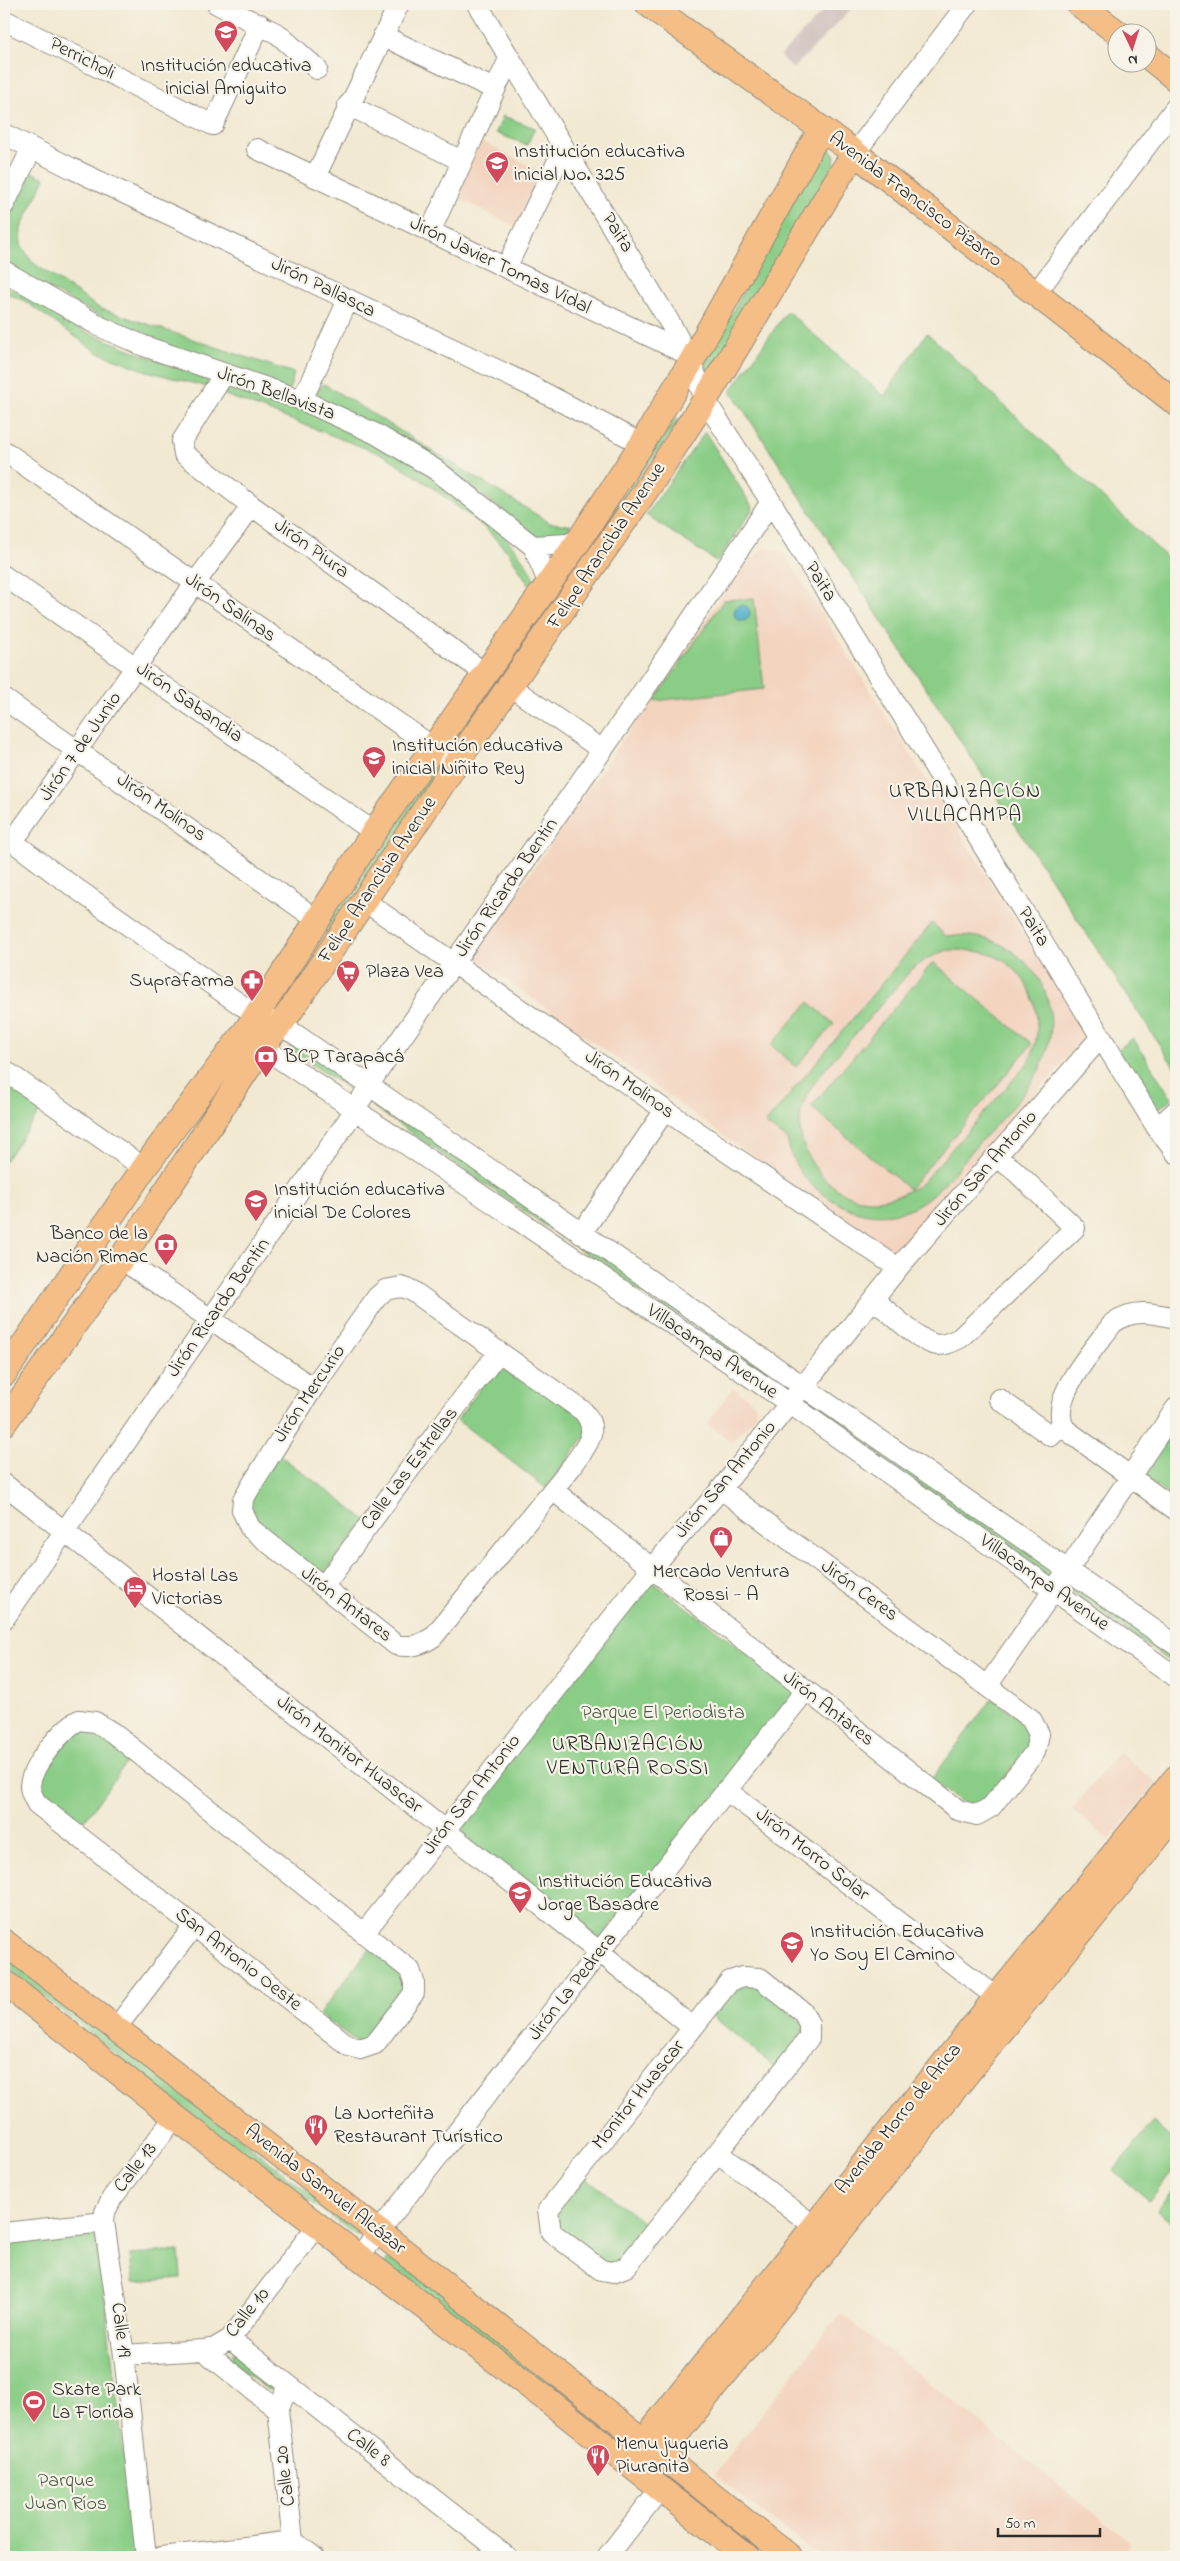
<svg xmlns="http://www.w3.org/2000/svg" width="1180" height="2561" font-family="'Indie Flower',sans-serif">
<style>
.built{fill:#f3d4bf}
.industrial{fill:#cfc0bb}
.green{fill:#8acd86;stroke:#5a7c58;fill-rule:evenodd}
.water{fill:#49abc8;stroke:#3a6b7a}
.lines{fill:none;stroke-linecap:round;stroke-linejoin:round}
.minor-casing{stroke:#8e8a7e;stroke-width:22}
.major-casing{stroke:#8e8a7e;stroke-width:27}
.minor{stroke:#fff;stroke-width:20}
.major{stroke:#f6be87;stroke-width:25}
.labels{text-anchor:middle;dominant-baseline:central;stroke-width:4.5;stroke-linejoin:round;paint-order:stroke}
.street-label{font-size:20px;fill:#2b2b2b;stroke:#f7f3e8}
.poi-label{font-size:20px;fill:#2b2b2b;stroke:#f7f3e8;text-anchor:start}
.park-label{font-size:20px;fill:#485c46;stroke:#f7f3e8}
.neighbourhood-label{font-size:21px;letter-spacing:1px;fill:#2b2b2b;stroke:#f7f3e8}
</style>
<rect width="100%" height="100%" fill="#f7f3e8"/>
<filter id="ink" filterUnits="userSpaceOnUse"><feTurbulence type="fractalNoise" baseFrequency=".02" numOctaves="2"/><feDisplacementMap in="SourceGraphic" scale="10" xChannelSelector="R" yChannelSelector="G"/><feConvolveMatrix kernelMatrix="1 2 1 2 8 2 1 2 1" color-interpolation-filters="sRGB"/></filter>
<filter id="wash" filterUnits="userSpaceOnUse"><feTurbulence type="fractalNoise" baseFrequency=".0096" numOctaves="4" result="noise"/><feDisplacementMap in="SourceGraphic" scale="20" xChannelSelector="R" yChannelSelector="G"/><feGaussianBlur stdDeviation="1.12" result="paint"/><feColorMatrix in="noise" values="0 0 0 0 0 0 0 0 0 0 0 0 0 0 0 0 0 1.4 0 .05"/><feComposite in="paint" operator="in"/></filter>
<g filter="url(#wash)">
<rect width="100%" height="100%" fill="#f2e9d2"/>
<path class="built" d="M481,141L541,172L516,227L452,195Z
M764,548L783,552L1087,1035L893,1257L473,956L735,577Z
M733,1388L755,1403L756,1416L732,1442L707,1424Z
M1119,1752L1157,1783L1109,1840L1072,1809Z
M841,2313L1132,2543L1121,2557H820L714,2475Z"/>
<path class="industrial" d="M824,4H856L793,69L780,56L827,7Z"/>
<path class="green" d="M503,116L535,128L527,145L496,133Z
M829,148L835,155L834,166L712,374L706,368V361L820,150Z
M31,172L45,178L21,228V245L32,262L99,308L294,373L289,391L156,346L13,270L4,255V226Z
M4,284L86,332L208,380L207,387L147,371L97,352L23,300L4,292Z
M787,311L884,396L927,333L1176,566V1070L731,391Z
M324,384L550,523L571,525L559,542L536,536L472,487L311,396Z
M227,385C265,398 313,411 350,428C403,453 456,485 497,528C512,545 529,563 536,584L529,585L509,553L484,527L429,485L386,456L223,394Z
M676,418L680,420L459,737L457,732Z
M705,432L753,508L717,562L646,515Z
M754,598L764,689L654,701L724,600Z
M437,766L444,770L329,937L321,929Z
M932,923L946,936C978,933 1006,941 1028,965C1058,997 1057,1045 1033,1080C1018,1103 997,1123 979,1143C957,1168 936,1200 904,1211C875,1220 849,1212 826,1196C803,1180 793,1166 787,1139L765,1124ZM948,950C967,950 987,950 1004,961C1037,982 1046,1030 1028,1063L921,1184C896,1199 866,1208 839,1190C811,1172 791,1136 804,1102C812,1081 830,1064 844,1047C867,1021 889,995 912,969L928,958Z
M933,962L1032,1044L909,1189L811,1107Z
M809,1002L834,1024L796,1067L771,1045Z
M1133,1038L1172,1099L1155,1111L1116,1051Z
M295,1042L356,1083L351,1090L290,1050Z
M4,1076L45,1104L5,1161L4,1160Z
M378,1097L789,1385L783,1391L371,1105Z
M499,1363L584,1417L588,1433L546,1488L457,1420Z
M813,1398L1054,1570L1048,1578L809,1409Z
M1176,1426V1500L1139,1475Z
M278,1454L366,1520L324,1574L319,1575L253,1526L248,1500Z
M650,1580L793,1688L796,1696L598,1942L457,1830Z
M1073,1582L1176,1654V1666L1070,1591Z
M992,1698L1027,1724L1030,1747L979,1806L965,1805L931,1780Z
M94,1728L133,1753L80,1827C62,1814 38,1803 40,1779L75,1731Z
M373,1944L409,1973L411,1993L360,2044L319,2014Z
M4,1955L362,2234L356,2235L299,2193L290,2192L4,1965Z
M749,1980L806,2025L778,2070L710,2014L732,1984Z
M1153,2122L1176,2142V2168L1149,2201L1113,2171Z
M584,2176L652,2229L612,2267L555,2230L553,2214Z
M1176,2186V2226L1157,2211Z
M88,2231L97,2237L136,2552L131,2557H4V2241Z
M179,2251L181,2278L133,2282L130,2255Z
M394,2254L622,2436L619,2442L384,2264Z
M233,2352L275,2383L273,2389L268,2390L231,2362Z"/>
<path class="water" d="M734 613a8 8 0 1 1 16 0a8 8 0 1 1-16 0Z"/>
</g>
<g filter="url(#ink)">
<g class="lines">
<g class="minor-casing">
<path id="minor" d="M217,4L278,34L317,69
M477,4L670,323L691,362L705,400L771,502L1157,1128L1176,1153
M4,20L213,125L260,24
M383,36L494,89
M348,105L462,161
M4,134L71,168L531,386L642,444
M257,149L687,354
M855,153L967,4
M315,177L399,4
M4,205L32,148
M430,232L509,59
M506,268L564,148
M4,271L101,327L144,346L302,400L376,434L436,470L533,546L549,584
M1036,293L1176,107
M224,374L182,441L184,454L252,506L486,674
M302,400L348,300
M4,451L456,763
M533,546L568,544L580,539
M4,576L374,832
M511,687L602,750
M4,699L316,919
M4,835L57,875L241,1005L295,1034L1176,1645
M13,841C93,730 169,615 252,506
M363,900L665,1110L898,1268
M253,1035L262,1047L789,1403L1176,1677
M4,1070L144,1168
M1157,1128L1176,1111
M581,1234L665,1110
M121,1259L313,1388
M401,1287L411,1290L583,1411C601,1432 586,1446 573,1465L433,1637C421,1645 411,1648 396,1645L250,1528L242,1510L243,1500L254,1481L313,1388L377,1297L385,1290Z
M874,1300C890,1312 915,1338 933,1344C942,1347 952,1342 960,1338L1075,1228L1013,1169L997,1158
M1176,1318C1153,1313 1133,1308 1113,1323C1096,1347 1046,1399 1065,1429L1176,1510
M999,1399L1051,1436L1062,1424
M4,1484L600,1952L693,2028
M554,1491L958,1810L977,1815L991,1807L1035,1752L1039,1734L1031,1719L721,1489
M323,1587L446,1420L499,1352
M4,1619L355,1110L374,1077L629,712L771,502
M987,1686L1074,1561L1176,1408
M79,1720L95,1722L113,1733L410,1970L414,1982V1993L375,2044L360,2049L349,2046L37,1804C34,1799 30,1792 30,1786C31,1766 62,1729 79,1720Z
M726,1790L1008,2006
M364,1933L651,1569L721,1489L898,1268L1101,1037
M743,1977L760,1978L803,2012L809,2024V2038L626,2267L613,2272L601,2270L551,2232L548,2210L730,1981Z
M116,2028L194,1926
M718,2153L814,2226
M4,2233L104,2222
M358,2258L805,1691
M230,2339L507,2557
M203,2350L278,2410
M124,2355L203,2350L215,2348L230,2339L317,2226
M288,2385L278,2410L293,2541
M293,2541L314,2557
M146,2557L124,2355L104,2222L105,2212L112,2198L175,2117
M161,2557L293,2541
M607,2557L660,2489"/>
</g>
<g class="major-casing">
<path id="major" d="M648,4L855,153L1176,403
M1079,4L1118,33
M1148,56L1176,79
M4,1374L144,1168L248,1028L374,832L580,539L643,442L691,362L821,129
M4,1423L121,1259L262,1047L289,1013L456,763L655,477L705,400L840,175L855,153
M4,1942L379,2232L790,2557
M4,1982L175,2117L550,2402L747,2557
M633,2454L996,1998L1176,1778
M649,2468L1176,1814"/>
</g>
<use href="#minor" class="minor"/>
<use href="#major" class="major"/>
</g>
</g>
<defs>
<g id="school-pin" transform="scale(1.25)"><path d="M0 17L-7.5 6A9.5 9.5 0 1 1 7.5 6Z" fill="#d1495b" stroke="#f7f3e8"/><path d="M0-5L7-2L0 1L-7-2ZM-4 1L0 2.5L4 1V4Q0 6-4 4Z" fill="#fff"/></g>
<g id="supermarket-pin" transform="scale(1.25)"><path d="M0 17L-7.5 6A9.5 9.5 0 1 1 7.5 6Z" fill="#d1495b" stroke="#f7f3e8"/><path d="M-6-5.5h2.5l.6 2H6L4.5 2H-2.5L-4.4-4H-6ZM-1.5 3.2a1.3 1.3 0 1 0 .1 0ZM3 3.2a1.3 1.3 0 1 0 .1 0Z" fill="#fff"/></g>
<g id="pharmacy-pin" transform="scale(1.25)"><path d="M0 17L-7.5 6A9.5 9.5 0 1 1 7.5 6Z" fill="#d1495b" stroke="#f7f3e8"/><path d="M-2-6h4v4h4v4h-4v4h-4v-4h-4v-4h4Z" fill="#fff"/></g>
<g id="bank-pin" transform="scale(1.25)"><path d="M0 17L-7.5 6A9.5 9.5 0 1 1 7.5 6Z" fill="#d1495b" stroke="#f7f3e8"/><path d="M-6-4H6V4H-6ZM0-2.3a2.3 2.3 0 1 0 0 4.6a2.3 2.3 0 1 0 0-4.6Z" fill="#fff"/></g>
<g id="shop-pin" transform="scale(1.25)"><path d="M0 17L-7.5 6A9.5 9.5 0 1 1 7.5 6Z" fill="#d1495b" stroke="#f7f3e8"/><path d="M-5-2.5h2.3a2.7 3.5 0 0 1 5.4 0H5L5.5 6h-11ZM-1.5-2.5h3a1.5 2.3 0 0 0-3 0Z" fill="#fff"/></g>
<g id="hotel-pin" transform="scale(1.25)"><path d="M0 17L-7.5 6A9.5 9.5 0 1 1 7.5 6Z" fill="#d1495b" stroke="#f7f3e8"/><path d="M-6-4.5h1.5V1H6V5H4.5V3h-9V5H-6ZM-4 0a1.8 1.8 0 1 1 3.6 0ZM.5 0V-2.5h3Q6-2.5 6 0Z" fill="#fff"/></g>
<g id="restaurant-pin" transform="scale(1.25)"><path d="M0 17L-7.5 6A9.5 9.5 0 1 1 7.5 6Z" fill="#d1495b" stroke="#f7f3e8"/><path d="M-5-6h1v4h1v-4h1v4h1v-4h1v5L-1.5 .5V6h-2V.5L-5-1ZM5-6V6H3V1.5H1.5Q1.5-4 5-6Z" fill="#fff"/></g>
<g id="stadium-pin" transform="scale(1.25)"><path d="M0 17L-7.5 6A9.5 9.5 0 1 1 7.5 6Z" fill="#d1495b" stroke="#f7f3e8"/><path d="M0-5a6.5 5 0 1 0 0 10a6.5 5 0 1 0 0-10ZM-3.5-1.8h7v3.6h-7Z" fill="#fff"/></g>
</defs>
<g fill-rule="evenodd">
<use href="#school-pin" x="226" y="32"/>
<use href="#school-pin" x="497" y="163"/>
<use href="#school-pin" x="374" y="758"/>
<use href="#supermarket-pin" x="348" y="972"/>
<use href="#pharmacy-pin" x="252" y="981"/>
<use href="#bank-pin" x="266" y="1057"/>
<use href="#school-pin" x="256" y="1201"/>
<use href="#bank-pin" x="166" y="1245"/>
<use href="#shop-pin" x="721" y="1538"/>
<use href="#hotel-pin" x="135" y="1588"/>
<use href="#school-pin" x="520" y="1893"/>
<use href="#school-pin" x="792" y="1943"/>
<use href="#restaurant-pin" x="316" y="2126"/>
<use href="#stadium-pin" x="34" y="2402"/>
<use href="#restaurant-pin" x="598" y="2456"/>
</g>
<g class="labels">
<g class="street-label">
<text transform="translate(82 59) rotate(27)">Perricholi</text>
<text transform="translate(915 200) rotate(37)">Avenida Francisco Pizarro</text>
<text transform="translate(617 233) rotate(58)">Paita</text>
<text transform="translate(500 266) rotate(26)">Jirón Javier Tomas Vidal</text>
<text transform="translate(323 288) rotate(26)">Jirón Pallasca</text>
<text transform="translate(276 394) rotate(20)">Jirón Bellavista</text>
<text transform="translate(607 546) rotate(-56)">Felipe Arancibia Avenue</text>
<text transform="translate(311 549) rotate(36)">Jirón Piura</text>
<text transform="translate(820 582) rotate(58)">Paita</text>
<text transform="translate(230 608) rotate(35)">Jirón Salinas</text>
<text transform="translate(189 703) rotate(35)">Jirón Sabandia</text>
<text transform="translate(81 747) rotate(-55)">Jirón 7 de Junio</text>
<text transform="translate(161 808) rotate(35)">Jirón Molinos</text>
<text transform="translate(378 880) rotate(-56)">Felipe Arancibia Avenue</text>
<text transform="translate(507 888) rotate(-55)">Jirón Ricardo Bentin</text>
<text transform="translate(1033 927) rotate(58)">Paita</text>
<text transform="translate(629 1085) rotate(35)">Jirón Molinos</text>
<text transform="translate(986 1169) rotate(-49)">Jirón San Antonio</text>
<text transform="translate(219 1308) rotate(-55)">Jirón Ricardo Bentin</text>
<text transform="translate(712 1352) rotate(34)">Villacampa Avenue</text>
<text transform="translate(310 1394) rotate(-56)">Jirón Mercurio</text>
<text transform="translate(410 1469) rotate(-53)">Calle Las Estrellas</text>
<text transform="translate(726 1480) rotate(-50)">Jirón San Antonio</text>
<text transform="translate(1044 1583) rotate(35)">Villacampa Avenue</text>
<text transform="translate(859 1591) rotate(36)">Jirón Ceres</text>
<text transform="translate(346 1605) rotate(38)">Jirón Antares</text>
<text transform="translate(828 1709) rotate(38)">Jirón Antares</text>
<text transform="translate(349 1755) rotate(38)">Jirón Monitor Huascar</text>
<text transform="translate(472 1795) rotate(-52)">Jirón San Antonio</text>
<text transform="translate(812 1855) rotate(38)">Jirón Morro Solar</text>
<text transform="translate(238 1960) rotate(38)">San Antonio Oeste</text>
<text transform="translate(573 1987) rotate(-52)">Jirón La Pedrera</text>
<text transform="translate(639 2095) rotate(-51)">Monitor Huascar</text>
<text transform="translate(899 2119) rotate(-51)">Avenida Morro de Arica</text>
<text transform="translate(136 2168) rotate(-52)">Calle 13</text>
<text transform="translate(325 2190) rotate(38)">Avenida Samuel Alcázar</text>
<text transform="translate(248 2313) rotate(-51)">Calle 10</text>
<text transform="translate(120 2330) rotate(83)">Calle 19</text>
<text transform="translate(368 2448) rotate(38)">Calle 8</text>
<text transform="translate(286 2476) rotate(-97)">Calle 20</text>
</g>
<g class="poi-label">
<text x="226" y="66" text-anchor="middle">Institución educativa<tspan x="226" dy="23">inicial Amiguito</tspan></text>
<text x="514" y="152">Institución educativa<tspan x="514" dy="23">inicial No. 325</tspan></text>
<text x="392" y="746">Institución educativa<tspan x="392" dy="23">inicial Niñito Rey</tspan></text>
<text x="366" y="972">Plaza Vea</text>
<text x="234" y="981" text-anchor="end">Suprafarma</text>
<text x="284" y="1057">BCP Tarapacá</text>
<text x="274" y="1190">Institución educativa<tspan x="274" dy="23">inicial De Colores</tspan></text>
<text x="148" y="1234" text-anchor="end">Banco de la<tspan x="148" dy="23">Nación Rimac</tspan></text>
<text x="721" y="1572" text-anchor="middle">Mercado Ventura<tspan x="721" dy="23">Rossi - A</tspan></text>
<text x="152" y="1576">Hostal Las<tspan x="152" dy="23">Victorias</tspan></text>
<text x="538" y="1882">Institución Educativa<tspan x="538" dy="23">Jorge Basadre</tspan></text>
<text x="810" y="1932">Institución Educativa<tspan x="810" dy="23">Yo Soy El Camino</tspan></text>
<text x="334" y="2114">La Norteñita<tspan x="334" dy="23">Restaurant Turístico</tspan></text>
<text x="52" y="2390">Skate Park<tspan x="52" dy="23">La Florida</tspan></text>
<text x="616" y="2444">Menu jugueria<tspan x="616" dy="23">Piuranita</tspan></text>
</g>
<g class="park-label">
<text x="663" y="1713">Parque El Periodista</text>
<text x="66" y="2481">Parque<tspan x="66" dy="23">Juan Ríos</tspan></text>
</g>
<g class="neighbourhood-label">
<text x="965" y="792">URBANIZACIÓN<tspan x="965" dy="24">VILLACAMPA</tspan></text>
<text x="628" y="1745">URBANIZACIÓN<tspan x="628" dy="24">VENTURA ROSSI</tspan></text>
</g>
</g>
<rect width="1180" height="2561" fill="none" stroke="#f7f3e8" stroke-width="20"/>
<g transform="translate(1132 48) rotate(176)"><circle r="24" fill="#f7f3e8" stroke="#a5a39c"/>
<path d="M0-4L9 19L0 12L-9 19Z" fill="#d1495b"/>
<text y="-8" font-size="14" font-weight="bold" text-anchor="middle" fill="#2b2b2b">N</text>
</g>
<path d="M998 2528v8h102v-8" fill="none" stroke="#2b2b2b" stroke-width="2.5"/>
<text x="1005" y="2528" font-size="15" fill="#2b2b2b" stroke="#f7f3e8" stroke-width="4" paint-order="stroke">50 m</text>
</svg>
